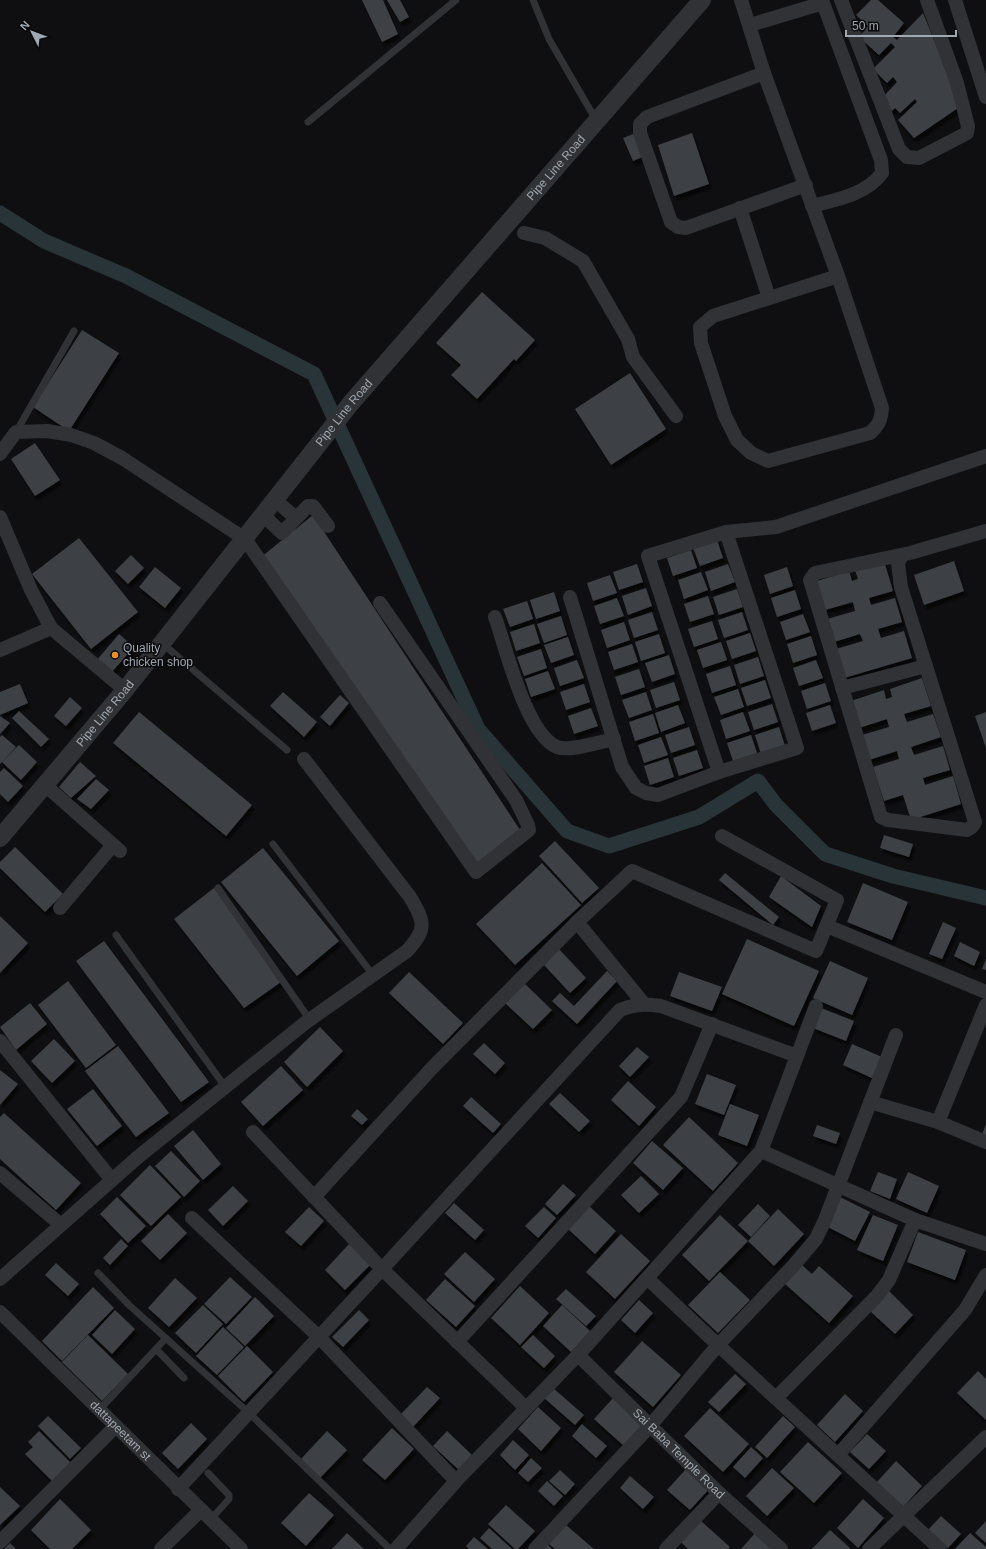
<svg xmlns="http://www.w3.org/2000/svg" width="986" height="1549" font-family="Helvetica,sans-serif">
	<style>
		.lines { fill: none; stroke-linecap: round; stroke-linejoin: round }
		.canal { stroke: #293439; stroke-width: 15 }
		.building { fill: #3e4044; filter: url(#shadow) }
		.service { stroke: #303235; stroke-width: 7 }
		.minor { stroke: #303235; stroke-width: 14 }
		.tertiary { stroke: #303235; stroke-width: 18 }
		.poi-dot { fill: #ee902a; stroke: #0a0a0b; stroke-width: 1.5 }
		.labels { text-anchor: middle; stroke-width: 3; stroke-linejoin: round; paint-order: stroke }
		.street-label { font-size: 12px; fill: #a0a8b1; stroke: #0a0a0b }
		.poi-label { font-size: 12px; fill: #a0a8b1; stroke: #0a0a0b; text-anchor: start }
	</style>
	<defs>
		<filter id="shadow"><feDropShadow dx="2.5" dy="4.5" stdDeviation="1" flood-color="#0009"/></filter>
	</defs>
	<rect width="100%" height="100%" fill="#0f0f11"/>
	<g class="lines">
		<path class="canal" d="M0,213L44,241L126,276L314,374L478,729L567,831L609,846L699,817L758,781L776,805L825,854L893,876L986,898"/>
	</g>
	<path class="building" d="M362,0H383L398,34L382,42Z
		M387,0H400L409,17L400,22Z
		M871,0H878L904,23L893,37L897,40L923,13L961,106L914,138L898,120L917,102L915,99L900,113L895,108L892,111L885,104L888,101L884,96L897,82L893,77L887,83L873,69L895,47L891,43L879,55L859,37L868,26L856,15Z
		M636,133L645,156L633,161L623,138Z
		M692,133L709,184L674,196L658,145Z
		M482,292L535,340L516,361L514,359L477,399L451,375L461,365L436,343Z
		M82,330L119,353L69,431L33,407Z
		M630,373L666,429L611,465L575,409Z
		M35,443L60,480L35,496L11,459Z
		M313,515L522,833L476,868L260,558Z
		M79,538L138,612L91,649L32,574Z
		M717,540L723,558L700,566L693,548Z
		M691,550L697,568L673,576L667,558Z
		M131,555L144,568L128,584L115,571Z
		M884,561L893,591L869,598L871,605L895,598L902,622L878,629L881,638L904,631L912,658L844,678L836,649L863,641L860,634L834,642L827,619L855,611L853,602L825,610L817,581L849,571L852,581L858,579L855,570Z
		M954,561L964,591L924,605L914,575Z
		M637,564L643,582L619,590L613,572Z
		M728,564L735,582L711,591L705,572Z
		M155,567L181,588L165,608L139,587Z
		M787,567L793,586L770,594L764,575Z
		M701,572L708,590L684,599L678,580Z
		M610,575L617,593L593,601L587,583Z
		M646,588L652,606L628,615L622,596Z
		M737,589L743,607L719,615L713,597Z
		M795,590L801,609L777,617L771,598Z
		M554,592L560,611L536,619L530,600Z
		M708,596L714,614L690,622L684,604Z
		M617,598L624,616L600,624L594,606Z
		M527,601L533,619L510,627L503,609Z
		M652,612L658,630L634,638L628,620Z
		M742,612L748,630L724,638L718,620Z
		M803,614L810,632L786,640L780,622Z
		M561,616L567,635L544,643L537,624Z
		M712,621L718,639L694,647L688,629Z
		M624,622L630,640L607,648L601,630Z
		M534,624L540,643L516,651L510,632Z
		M750,633L756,651L732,659L726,641Z
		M119,634L134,647L111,673L96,661Z
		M659,634L665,653L641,661L635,642Z
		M811,636L817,655L793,663L787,644Z
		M568,637L574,655L551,663L544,645Z
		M721,642L727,660L703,668L697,650Z
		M632,644L638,662L614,670L608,652Z
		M541,649L547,668L524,676L517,657Z
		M669,655L675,674L652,682L645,663Z
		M758,657L764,676L740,684L734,665Z
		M577,660L584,678L560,686L554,668Z
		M816,660L823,678L799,686L793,668Z
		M730,666L736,685L712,693L706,674Z
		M639,669L645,687L621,695L615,677Z
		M548,671L555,689L531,697L525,679Z
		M922,678L931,706L904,714L907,722L933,714L941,737L911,747L914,755L943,746L950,770L923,778L925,785L953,776L961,804L911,820L903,795L884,801L873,767L899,759L897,751L869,760L862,735L889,727L887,719L859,728L851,701L884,690L886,699L892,697L890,689Z
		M765,680L771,698L747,706L741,688Z
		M674,682L680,700L656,708L650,690Z
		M825,683L831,701L807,709L801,691Z
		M20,684L28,703L0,715V692Z
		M584,684L590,702L566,710L560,692Z
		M738,689L744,707L721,715L714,697Z
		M283,692L317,722L304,737L270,706Z
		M646,692L652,710L629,718L622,700Z
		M340,695L349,703L330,726L320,717Z
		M70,697L82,708L66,726L54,716Z
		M772,704L778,722L754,730L748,712Z
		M678,705L685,723L661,732L655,713Z
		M830,705L836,723L812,731L806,713Z
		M591,708L598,726L574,734L568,716Z
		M19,711L49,739L41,747L12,718Z
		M139,712L252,805L226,836L113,743Z
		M743,712L750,731L726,739L720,720Z
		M986,712V748L975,716Z
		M653,714L659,733L635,741L629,722Z
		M0,716L10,723L0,734Z
		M689,727L695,745L671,753L665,735Z
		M779,727L785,746L761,754L755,735Z
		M2,735L16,747L0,764V737Z
		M751,735L757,753L733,761L727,743Z
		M661,737L668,755L644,763L638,745Z
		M19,745L37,762L21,780L2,762Z
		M697,750L703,768L679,776L673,758Z
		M668,758L674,777L650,785L644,766Z
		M80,762L96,776L71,798L59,787Z
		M4,768L23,786L8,802L0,794V772Z
		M96,779L109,790L91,809L77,799Z
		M884,835L913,844L909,857L880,848Z
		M555,841L599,888L582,903L539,856Z
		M15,847L63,894L45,912L0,868V862Z
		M263,848L339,941L297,976L221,882Z
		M542,863L581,905L515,965L476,924Z
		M725,873L779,917L773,925L719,880Z
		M781,876L821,906L812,927L769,897Z
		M863,883L908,902L892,940L847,922Z
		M214,888L281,982L244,1008L174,919Z
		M0,916L28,943L0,973Z
		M943,922L956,928L942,959L929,954Z
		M747,939L819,971L794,1026L722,994Z
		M104,941L209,1082L181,1102L76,961Z
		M960,942L980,952L974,966L954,956Z
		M559,949L586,978L570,993L544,965Z
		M986,959V970L982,969Z
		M830,961L868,978L852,1015L813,998Z
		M607,971L617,981L577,1024L552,1001L560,993L574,1006Z
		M409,972L463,1023L443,1044L389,993Z
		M679,972L722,987L712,1011L670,996Z
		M68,981L116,1045L86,1068L38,1005Z
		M524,983L552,1010L533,1029L505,1003Z
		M30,1003L47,1024L16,1050L0,1027Z
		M821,1008L854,1021L846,1041L813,1028Z
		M320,1027L343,1051L307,1087L284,1062Z
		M54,1039L75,1061L52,1083L31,1061Z
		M484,1043L505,1063L495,1074L473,1054Z
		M852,1044L882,1057L872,1078L843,1065Z
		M118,1046L169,1113L136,1137L85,1071Z
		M637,1047L649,1057L630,1077L619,1066Z
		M281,1066L303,1090L263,1126L241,1102Z
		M0,1070L18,1084L0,1105Z
		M707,1074L736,1085L724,1115L695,1104Z
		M628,1081L656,1107L639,1126L611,1100Z
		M93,1089L122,1126L97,1146L67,1109Z
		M560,1093L590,1121L579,1132L549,1104Z
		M471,1097L501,1124L493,1133L463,1106Z
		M730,1104L759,1115L747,1146L718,1135Z
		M357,1109L368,1119L362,1125L351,1116Z
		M4,1113L81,1183L56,1210L0,1159V1117Z
		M689,1117L738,1163L713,1191L663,1145Z
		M986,1124V1139L981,1137Z
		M817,1125L840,1133L836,1144L813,1136Z
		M193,1130L221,1164L203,1180L174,1146Z
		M652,1141L683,1168L663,1190L633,1163Z
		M171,1151L200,1181L184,1197L155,1166Z
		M150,1165L181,1197L151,1226L120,1195Z
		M878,1172L897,1179L890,1199L870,1191Z
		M908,1172L939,1186L927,1213L896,1199Z
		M641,1176L659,1194L639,1213L621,1195Z
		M563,1184L576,1195L557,1215L545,1204Z
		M233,1186L248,1201L223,1226L208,1210Z
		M117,1197L146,1226L128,1243L100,1214Z
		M840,1197L870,1212L855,1241L826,1226Z
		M454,1203L484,1230L475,1240L445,1213Z
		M758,1204L770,1216L751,1237L738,1225Z
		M588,1205L616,1231L595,1254L567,1228Z
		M309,1207L324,1221L301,1246L285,1232Z
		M544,1207L556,1218L538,1238L525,1226Z
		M778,1209L804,1234L774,1266L748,1241Z
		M168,1214L187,1233L160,1260L141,1241Z
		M720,1215L748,1241L709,1281L682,1255Z
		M873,1215L898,1225L883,1261L857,1250Z
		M918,1232L966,1250L955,1280L907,1262Z
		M621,1234L650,1261L615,1299L586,1272Z
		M121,1239L128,1246L110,1265L103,1258Z
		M349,1244L371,1264L345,1290L325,1270Z
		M465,1252L495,1279L474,1302L444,1274Z
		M56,1263L79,1284L68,1296L45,1275Z
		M802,1265L812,1274L819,1266L853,1296L829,1323L785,1284Z
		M720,1272L750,1300L718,1333L688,1305Z
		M230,1277L252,1297L226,1324L204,1304Z
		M175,1278L197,1298L169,1327L148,1308Z
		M445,1279L475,1306L456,1327L426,1300Z
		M520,1286L549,1313L520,1345L491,1318Z
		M93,1287L114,1308L62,1361L42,1341Z
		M566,1289L596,1316L586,1326L556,1299Z
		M889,1291L913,1315L895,1334L870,1311Z
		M255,1297L274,1316L245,1346L226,1328Z
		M639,1300L653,1313L635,1333L621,1320Z
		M203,1305L223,1324L196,1353L175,1333Z
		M562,1305L590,1331L571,1352L543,1326Z
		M115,1310L135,1329L112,1354L92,1335Z
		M359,1310L369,1320L343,1347L332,1337Z
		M223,1327L244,1347L217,1375L196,1356Z
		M88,1335L128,1374L102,1401L62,1362Z
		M533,1335L555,1356L544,1368L521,1347Z
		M642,1341L681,1375L653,1407L614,1372Z
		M247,1346L273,1372L244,1402L218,1376Z
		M978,1371L986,1379V1420L957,1393Z
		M735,1374L746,1384L719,1412L708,1402Z
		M427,1387L440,1398L413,1427L400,1415Z
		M553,1388L584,1415L575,1425L544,1398Z
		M845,1394L863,1411L835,1442L817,1425Z
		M614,1397L645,1425L625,1447L594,1419Z
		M538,1407L561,1428L541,1451L518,1429Z
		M710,1408L749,1444L723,1472L684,1436Z
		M48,1416L81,1448L70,1459L38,1426Z
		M783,1416L795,1427L767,1458L755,1447Z
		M191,1423L207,1439L178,1469L162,1453Z
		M582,1424L607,1446L596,1458L572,1436Z
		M392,1428L414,1449L385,1480L362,1460Z
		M39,1431L72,1464L53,1482L25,1454L33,1447L28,1442Z
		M327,1431L347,1450L320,1478L301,1459Z
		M447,1431L472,1455L459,1470L433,1446Z
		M867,1434L886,1451L869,1469L850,1452Z
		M513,1440L529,1455L515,1470L500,1455Z
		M808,1442L842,1473L814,1503L780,1472Z
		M751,1447L763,1458L745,1478L733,1467Z
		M531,1458L542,1468L528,1482L518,1473Z
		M896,1461L922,1486L902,1508L876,1483Z
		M772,1468L794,1488L767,1516L746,1496Z
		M686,1469L709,1489L690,1510L667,1490Z
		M560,1470L575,1484L565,1495L549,1481Z
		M630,1476L654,1497L643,1509L620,1488Z
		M547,1481L563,1496L554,1506L538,1491Z
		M0,1487L20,1506L0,1525Z
		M309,1493L334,1515L306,1546L281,1523Z
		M60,1499L91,1530L72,1549H50L31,1530Z
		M863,1499L884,1518L858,1548L837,1528Z
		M506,1505L535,1531L518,1549H515L488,1524Z
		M941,1516L961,1534L948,1548L928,1530Z
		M701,1521L730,1547L728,1549H688L681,1542Z
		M986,1521V1543L975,1533Z
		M566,1525L594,1549H555L549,1544Z
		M489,1528L512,1549H492L480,1538Z
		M830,1530L850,1548L849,1549H812Z
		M757,1531L776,1549H741Z
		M347,1533L364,1549H332Z
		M970,1533L986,1547V1549H955Z
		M474,1537L488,1549H469L466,1546Z
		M10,1543L16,1549H4Z
		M547,1544L552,1549H543Z"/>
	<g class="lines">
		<path class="service" d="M533,0L549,39L596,120
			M308,122L456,0
			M16,432L74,331
			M163,644L287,750
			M273,844L373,975
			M218,888L310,1020
			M116,935L226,1088
			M98,1273L129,1305L249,1413L390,1549
			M166,1338L156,1349L184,1378
			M99,1410L156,1349
			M208,1473L229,1495V1499L211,1519"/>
		<g class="minor">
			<path d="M741,0L764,73L838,276L882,408C881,420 879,425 870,433L768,461L751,453L737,440L725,416L701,343L700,327L713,316L838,276"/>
			<path d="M841,0L899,149L907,157L919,158L967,133L968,126L957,83L927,0"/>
			<path d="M955,0L986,97"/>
			<path d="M750,25L823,3L881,160L882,173C867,194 836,200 812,206"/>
			<path d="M764,73L647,117L640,124V133L671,222L678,227L686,228L806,185"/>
			<path d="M740,208L769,298"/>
			<path d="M524,233L545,238L583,261L628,339L633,357L676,416"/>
			<path d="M0,454L16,432L47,431L71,435L94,443L122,458L245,539L476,872L529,830L528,825L516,800L380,603"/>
			<path d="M275,500L296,518"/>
			<path d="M263,515L282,533L308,506H313L328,526"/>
			<path d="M0,517L31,590L51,628L125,690"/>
			<path d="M726,532L797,748L719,772L648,556L726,532L776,527L986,456"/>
			<path d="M902,555L898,563L901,587L975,822L972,827L967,830L888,820L881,817L810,580L815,573L910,553L986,531"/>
			<path d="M570,597L622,767L636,788L646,793L658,795L719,772"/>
			<path d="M495,617C506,648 526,734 557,747C569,752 600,742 614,739"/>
			<path d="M0,650L51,628"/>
			<path d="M842,688L926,666"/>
			<path d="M45,785L120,851"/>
			<path d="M60,908L113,845"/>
			<path d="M577,922L644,1004"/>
			<path d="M827,926L986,992"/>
			<path d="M0,1041L112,1180"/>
			<path d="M870,1102L938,1122L986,1005"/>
			<path d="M938,1122L986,1142"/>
			<path d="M253,1132L382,1269L526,1408"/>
			<path d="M761,1151L915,1220"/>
			<path d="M0,1173L61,1225"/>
			<path d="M314,1197L433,1067L577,922L632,871L816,951L837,900L722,836"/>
			<path d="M192,1218L319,1337L456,1481"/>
			<path d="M647,1278L718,1345L940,1549"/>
			<path d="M0,1279L138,1157L305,1023L407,951C427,929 425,922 410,897L304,759"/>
			<path id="s1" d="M0,1312L241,1549"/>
			<path d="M457,1342L681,1097L712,1024"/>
			<path id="s2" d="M578,1355L719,1493L781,1549"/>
			<path d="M776,1398L877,1296L889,1280L915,1220L986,1244"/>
			<path d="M838,1455L965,1310L986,1275"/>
			<path d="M178,1489L382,1269L620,1010C634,1004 645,1004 661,1006L797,1056"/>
			<path d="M0,1542L115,1427"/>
			<path d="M161,1549L201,1510"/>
			<path d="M396,1549L456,1481L578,1355L761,1151L816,1006"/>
			<path d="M535,1549L650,1426L718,1345L794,1265L816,1239L825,1220L896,1035"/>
			<path d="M666,1549L719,1493"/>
			<path d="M869,1549L986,1437"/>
		</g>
		<path class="tertiary" id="s3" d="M0,838L125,690L351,403L702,0"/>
	</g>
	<circle class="poi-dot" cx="115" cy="655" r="4"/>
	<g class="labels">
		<g class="street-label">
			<text dy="4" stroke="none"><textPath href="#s3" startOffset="871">Pipe Line Road</textPath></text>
			<text dy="4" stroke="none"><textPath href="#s3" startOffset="547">Pipe Line Road</textPath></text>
			<text dy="4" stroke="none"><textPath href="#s3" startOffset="163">Pipe Line Road</textPath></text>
			<text dy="4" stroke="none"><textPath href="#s1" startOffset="169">dattapeetam st</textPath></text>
			<text dy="4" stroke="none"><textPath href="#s2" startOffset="141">Sai Baba Temple Road</textPath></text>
		</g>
		<g class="poi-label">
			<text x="123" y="652">Quality<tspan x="123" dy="14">chicken shop</tspan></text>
		</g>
	</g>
	<g transform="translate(32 32) rotate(312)" stroke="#0a0a0b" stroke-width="3" paint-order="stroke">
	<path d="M0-3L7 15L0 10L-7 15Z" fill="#a0a8b1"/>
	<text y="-6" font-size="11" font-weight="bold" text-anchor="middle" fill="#a0a8b1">N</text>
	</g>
	<path d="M846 30v6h110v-6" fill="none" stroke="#a0a8b1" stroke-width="2"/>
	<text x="852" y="30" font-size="12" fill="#a0a8b1" stroke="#0a0a0b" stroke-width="3" paint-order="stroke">50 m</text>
</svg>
